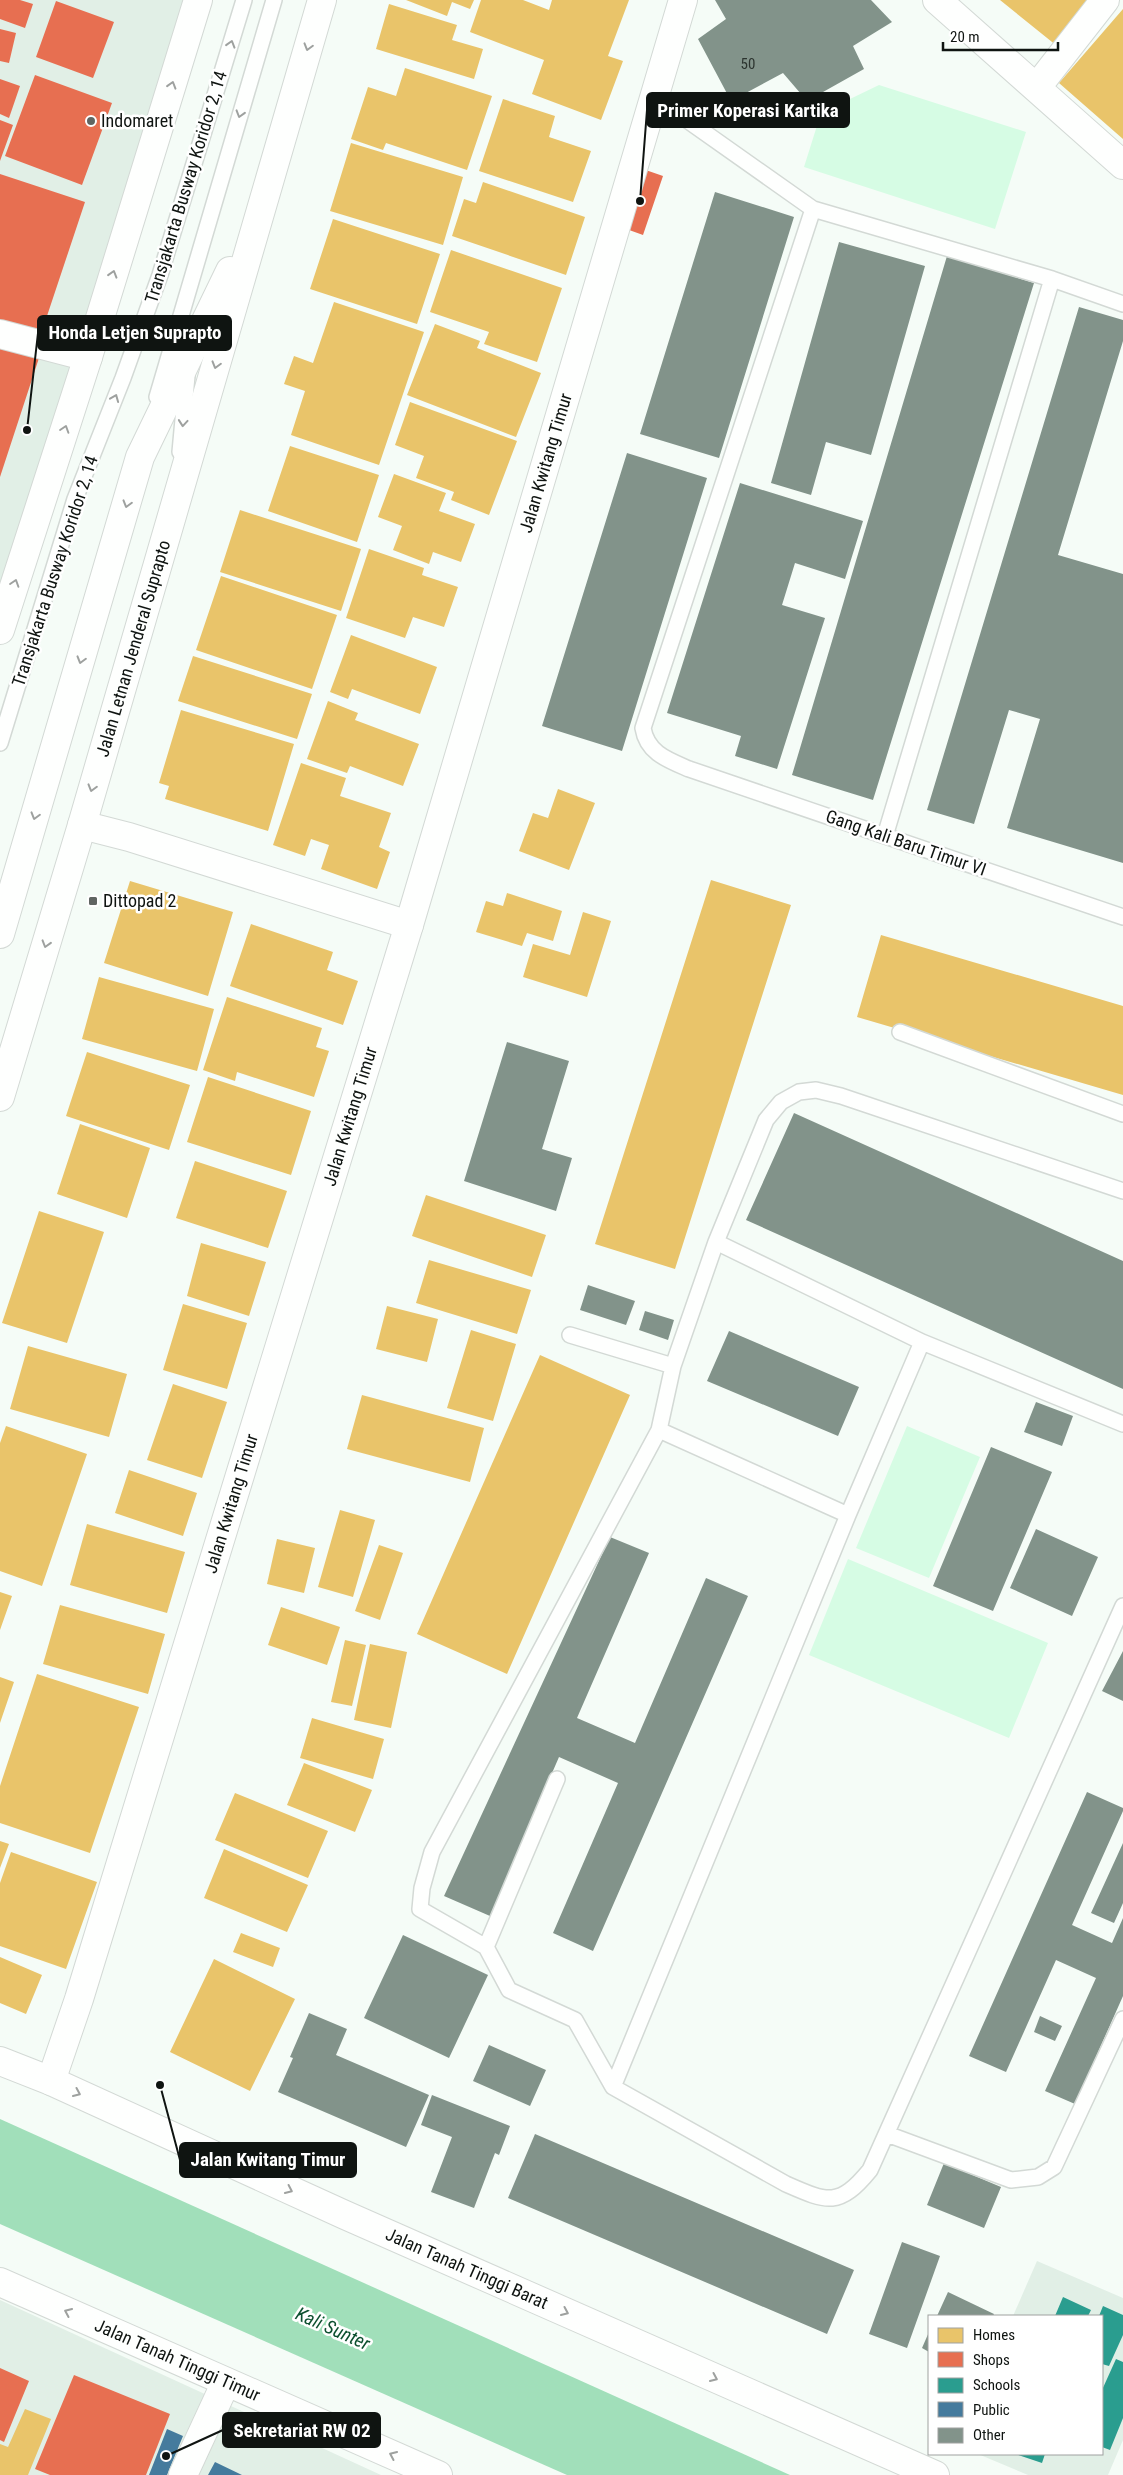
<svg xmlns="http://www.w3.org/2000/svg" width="1123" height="2475" font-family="'Roboto Condensed',sans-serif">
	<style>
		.built { fill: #e1efe6 }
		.green { fill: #d6fce4 }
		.water { fill: #a1dfba }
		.homes { fill: #e9c46a }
		.shops { fill: #e76f51 }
		.schools { fill: #2a9d8f }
		.public { fill: #457b9d }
		.building { fill: #82938a }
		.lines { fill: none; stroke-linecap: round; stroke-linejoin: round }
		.service-casing { stroke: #d3d9d5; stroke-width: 18 }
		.minor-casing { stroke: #d3d9d5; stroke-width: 30 }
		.tertiary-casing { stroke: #d3d9d5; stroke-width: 30 }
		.primary-casing { stroke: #d3d9d5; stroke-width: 30 }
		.service { stroke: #fefffe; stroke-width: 15 }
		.minor { stroke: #fefffe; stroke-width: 28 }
		.tertiary { stroke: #fefffe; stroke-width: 28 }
		.primary { stroke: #fefffe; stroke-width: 28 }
		.oneway { stroke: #9ea19f }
		.poi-dot { fill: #606562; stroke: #fff; stroke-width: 2 }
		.labels { text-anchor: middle; stroke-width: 5; stroke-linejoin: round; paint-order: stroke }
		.number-label { font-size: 15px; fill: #2c342f }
		.poi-label { font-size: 18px; fill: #0f1411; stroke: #fff; text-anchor: start }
		.street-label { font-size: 18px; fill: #0f1411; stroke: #fff }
		.water-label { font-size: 19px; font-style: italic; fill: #0d5030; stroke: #fff }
		.leader { fill: none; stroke: #0f1411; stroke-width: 2 }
		.callout-dot { fill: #0f1411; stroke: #fff; stroke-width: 2 }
		.callout { fill: #0f1411; stroke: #0f1411; stroke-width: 2 }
		.callout-label { font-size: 19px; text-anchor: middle; font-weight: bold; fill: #fff }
	</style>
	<rect width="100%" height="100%" fill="#f5fcf7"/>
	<path class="built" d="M0,0H196L0,643Z
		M1037,2261L1123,2298V2440L1108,2475H1028L978,2454H1102V2316H1013Z
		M0,2300L381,2475H0Z"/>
	<path class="green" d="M879,85L1026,132L995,229L804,167L821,113Z
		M907,1426L980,1457L929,1578L856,1548Z
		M848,1559L1048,1643L1009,1738L809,1655Z"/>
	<path class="water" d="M0,2119L790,2475H567L0,2224Z"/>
	<path class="homes" d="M406,0H474L470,9L452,2L447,16Z
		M481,0H523L549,10L552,0H629L608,56L623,61L601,120L532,94L544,60L470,32Z
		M1000,0H1092L1057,46Z
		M389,4L457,25L452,40L483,49L474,79L376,49Z
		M1123,9V139L1059,83Z
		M405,68L492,96L467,170L386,143L383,150L351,139L368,87L396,96Z
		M503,99L555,116L549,137L591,151L573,202L479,171Z
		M351,143L463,177L443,245L330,211Z
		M483,182L585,217L566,275L452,236L464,199L476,203Z
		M333,219L440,254L417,324L310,289Z
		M451,250L562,288L537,362L484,344L489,332L430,312Z
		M334,302L424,332L379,465L291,435L305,391L284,384L294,356L313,363Z
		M435,324L480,341L477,348L541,373L516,437L407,395Z
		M410,402L517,441L489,515L451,500L454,492L416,478L424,456L395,445Z
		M290,446L379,475L357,542L268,511Z
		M394,474L446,493L439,511L475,524L461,562L433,552L429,564L393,550L402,526L378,517Z
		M240,510L361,549L341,611L220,572Z
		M369,549L424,568L422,575L458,587L444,627L413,617L405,638L346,618Z
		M221,576L337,615L312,689L196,650Z
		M351,635L437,667L420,714L352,689L348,699L330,692Z
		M193,656L312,694L297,739L178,701Z
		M328,701L358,713L355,720L419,744L403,786L350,766L347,773L307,759Z
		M181,710L294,744L268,831L165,799L169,786L159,783Z
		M301,763L346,778L340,796L391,813L379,847L390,852L377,889L321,869L329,845L311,839L305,856L273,845Z
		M558,789L595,803L569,870L519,851L533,813L548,818Z
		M711,880L791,905L675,1269L595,1244Z
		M130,881L233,912L208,996L104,963Z
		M507,893L562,911L553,941L527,933L522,946L476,932L486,901L503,906Z
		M583,912L611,921L587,997L523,977L533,944L570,955Z
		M251,924L333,952L327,970L358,981L343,1025L230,986Z
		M881,935L1123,1006V1095L857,1017Z
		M99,977L214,1009L197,1071L82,1039Z
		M227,997L322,1028L316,1047L329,1051L314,1097L237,1072L235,1081L203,1070Z
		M87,1052L190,1085L169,1150L66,1116Z
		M208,1077L311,1111L291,1175L187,1142Z
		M80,1124L150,1148L127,1218L57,1194Z
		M195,1161L287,1191L268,1248L176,1218Z
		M426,1195L546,1235L532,1277L412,1236Z
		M39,1211L104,1232L67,1343L2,1323Z
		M201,1243L266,1262L249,1316L187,1296Z
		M429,1260L531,1290L517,1334L416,1303Z
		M183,1304L247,1323L227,1389L163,1370Z
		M387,1306L438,1319L427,1362L376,1349Z
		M471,1330L516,1344L493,1421L447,1408Z
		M28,1346L127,1374L109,1437L10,1409Z
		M540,1355L630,1395L507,1674L417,1634Z
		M173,1384L227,1402L202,1478L147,1460Z
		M362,1395L484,1428L470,1482L347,1449Z
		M6,1426L87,1454L42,1586L0,1571V1443Z
		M129,1470L197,1493L183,1536L115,1513Z
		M340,1510L375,1520L353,1597L318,1587Z
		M87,1524L185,1552L167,1613L70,1585Z
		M277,1539L315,1548L304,1593L267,1584Z
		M379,1545L403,1553L380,1620L355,1611Z
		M0,1592L12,1596L0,1630Z
		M60,1605L165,1634L148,1694L43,1664Z
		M281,1607L340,1627L327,1665L268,1645Z
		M345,1640L366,1645L352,1706L331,1702Z
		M370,1644L407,1652L391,1728L354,1720Z
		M37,1674L139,1707L90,1853L0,1823V1786Z
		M0,1677L14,1682L0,1723Z
		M312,1718L384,1739L373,1779L300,1758Z
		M304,1763L372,1790L355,1832L287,1805Z
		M235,1793L328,1831L308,1878L215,1840Z
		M0,1841L9,1844L0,1868Z
		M224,1849L308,1885L287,1932L204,1898Z
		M11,1852L97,1882L66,1969L0,1946V1883Z
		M241,1933L280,1948L273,1967L233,1952Z
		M0,1957L42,1975L26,2014L0,2003Z
		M214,1959L295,1999L250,2091L170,2052Z
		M25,2409L51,2419L28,2475H0V2444L8,2447Z"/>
	<path class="shops" d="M0,0H20L33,4L25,28L0,19Z
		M56,1L114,22L93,78L36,57Z
		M0,29L16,33L9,63L0,61Z
		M35,75L112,103L82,185L5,156Z
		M0,79L20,86L9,118L0,114Z
		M0,120L13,125L0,161Z
		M637,167L663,176L643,235L618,226Z
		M0,174L85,202L39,340L0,326Z
		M0,345L39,358L0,477Z
		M0,2368L29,2381L4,2442L0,2440Z
		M74,2375L170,2414L146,2475H50L35,2469Z"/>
	<path class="schools" d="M1063,2297L1091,2310L1088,2316H1055Z
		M1103,2306L1123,2315V2335L1109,2366L1102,2364V2316H1099Z
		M1116,2359L1123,2362V2418L1110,2450L1102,2447V2390Z
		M1015,2454H1045L1042,2463Z"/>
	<path class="public" d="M167,2429L183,2436L167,2475H149Z
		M215,2462L242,2475H208Z"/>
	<path class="building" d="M715,0H871L892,22L853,46L864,69L807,101L783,73L731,101L698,39L726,19Z
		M715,192L794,217L719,458L640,434Z
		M839,242L925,266L871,455L826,442L811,495L771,483Z
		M947,256L1034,283L873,800L792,775Z
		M1079,307L1123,320V341L1058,555L1123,574V863L1007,828L1040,719L1009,710L974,824L927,810Z
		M627,453L707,478L622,751L542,726Z
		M740,483L863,521L845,579L795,563L782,605L825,618L777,769L735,756L741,736L667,713Z
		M507,1042L569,1061L542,1149L572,1158L556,1211L464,1181Z
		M794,1113L1123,1261V1389L746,1220Z
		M588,1285L635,1301L626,1325L580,1310Z
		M645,1311L674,1320L668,1340L639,1330Z
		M729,1331L859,1387L838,1436L707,1381Z
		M1036,1402L1073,1416L1062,1446L1024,1432Z
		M991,1447L1052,1472L993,1611L933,1586Z
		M1036,1529L1098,1557L1072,1616L1010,1588Z
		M610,1537L649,1553L577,1718L635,1743L706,1578L748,1596L593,1951L553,1933L618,1783L559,1757L490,1916L444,1896Z
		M1123,1651V1701L1102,1691Z
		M1087,1792L1123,1808V1811L1072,1925L1112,1943L1123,1918V1996L1075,2104L1045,2091L1096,1978L1056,1960L1006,2072L969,2056Z
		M1123,1843V1903L1114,1923L1091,1913Z
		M403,1935L488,1975L449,2058L364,2018Z
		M309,2013L347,2029L336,2055L429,2095L406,2147L278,2092L293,2058L290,2057Z
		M1040,2016L1062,2026L1055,2041L1034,2032Z
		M489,2045L546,2070L530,2106L473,2081Z
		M432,2095L510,2126L499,2155L495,2153L474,2208L431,2192L452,2137L421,2125Z
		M535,2134L854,2270L827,2334L508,2198Z
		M944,2163L1001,2187L984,2228L927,2205Z
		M902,2242L940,2256L907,2348L869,2334Z
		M948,2292L994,2314L993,2316H937Z
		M929,2332V2352L922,2348Z"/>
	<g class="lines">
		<g class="service-casing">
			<path id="service" d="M653,96L813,209L643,728C647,753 668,760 689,769L1123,917
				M813,209L1052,279L1123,304
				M157,397L274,0
				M180,452L187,376
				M0,743L75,499L123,378L160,275L244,0
				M885,836L1052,279
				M900,1032L1123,1114
				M716,1242L766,1120L781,1102L799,1092L816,1090L841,1096L1123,1191
				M570,1335L673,1366
				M659,1430L848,1515
				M557,1779L486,1947L509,1990L575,2020L613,2087L786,2184C827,2202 839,2208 870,2170L1123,1606
				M486,1947L420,1909L422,1888L432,1852L659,1430L673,1366L716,1242L922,1342L1123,1424
				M613,2087L848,1515L922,1342
				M887,2134L1011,2180L1038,2177L1054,2167L1123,2019"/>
		</g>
		<g class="minor-casing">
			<g id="minor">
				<path d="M1037,87L1105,0"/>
				<path d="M0,334L88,357"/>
				<path d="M82,825L129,837L409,925"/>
				<path id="s1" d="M51,2081L79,1999L409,925L683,0"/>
				<path d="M183,2475L226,2382"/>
			</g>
		</g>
		<g class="tertiary-casing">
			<path id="tertiary" d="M937,0L1123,165"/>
		</g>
		<g class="primary-casing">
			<g id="primary">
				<path d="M0,630L88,357L198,0"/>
				<path d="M0,934L140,457L230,271"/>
				<path id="s2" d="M0,1097L82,825L322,0"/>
				<path id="s3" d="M0,2061L51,2081L345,2215L935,2475"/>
				<path id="s4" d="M0,2282L438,2475"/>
			</g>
		</g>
		<use href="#service" class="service"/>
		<use href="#minor" class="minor"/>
		<use href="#tertiary" class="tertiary"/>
		<use href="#primary" class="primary"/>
	</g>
	<defs><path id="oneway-chevron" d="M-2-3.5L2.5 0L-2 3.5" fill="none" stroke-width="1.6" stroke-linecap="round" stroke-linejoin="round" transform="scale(1.25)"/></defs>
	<g class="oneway">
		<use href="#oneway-chevron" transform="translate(231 44) rotate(-73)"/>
		<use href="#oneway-chevron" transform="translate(308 47) rotate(106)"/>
		<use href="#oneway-chevron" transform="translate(172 85) rotate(-73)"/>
		<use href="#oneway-chevron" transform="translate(240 114) rotate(107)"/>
		<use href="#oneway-chevron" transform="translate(113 274) rotate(-73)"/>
		<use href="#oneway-chevron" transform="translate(216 365) rotate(106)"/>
		<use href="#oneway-chevron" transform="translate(115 398) rotate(-68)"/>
		<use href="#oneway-chevron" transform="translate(183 423) rotate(95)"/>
		<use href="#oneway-chevron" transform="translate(65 429) rotate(-72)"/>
		<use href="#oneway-chevron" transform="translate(127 504) rotate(106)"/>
		<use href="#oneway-chevron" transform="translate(15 583) rotate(-72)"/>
		<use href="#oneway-chevron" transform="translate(81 660) rotate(106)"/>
		<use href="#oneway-chevron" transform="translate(92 788) rotate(106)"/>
		<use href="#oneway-chevron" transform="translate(35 816) rotate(106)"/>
		<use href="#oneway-chevron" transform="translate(46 944) rotate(107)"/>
		<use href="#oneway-chevron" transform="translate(77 2093) rotate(24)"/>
		<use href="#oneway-chevron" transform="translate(289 2190) rotate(25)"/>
		<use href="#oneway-chevron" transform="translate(68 2312) rotate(-156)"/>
		<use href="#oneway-chevron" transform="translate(565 2312) rotate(24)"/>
		<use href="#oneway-chevron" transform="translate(714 2378) rotate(24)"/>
		<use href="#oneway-chevron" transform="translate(393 2455) rotate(-156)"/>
	</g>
	<g class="poi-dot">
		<circle cx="91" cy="121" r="5"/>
		<rect x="88" y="896" width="10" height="10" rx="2.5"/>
	</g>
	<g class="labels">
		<g class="number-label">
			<text x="748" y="69">50</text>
		</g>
		<g class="poi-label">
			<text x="101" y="127">Indomaret</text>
			<text x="103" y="907">Dittopad 2</text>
		</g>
		<g class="street-label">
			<text transform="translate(186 187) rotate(-73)" y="6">Transjakarta Busway Koridor 2, 14</text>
			<text dy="6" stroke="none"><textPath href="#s1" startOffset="1692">Jalan Kwitang Timur</textPath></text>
			<text transform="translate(55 571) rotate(-72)" y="6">Transjakarta Busway Koridor 2, 14</text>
			<text dy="6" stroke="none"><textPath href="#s2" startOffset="468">Jalan Letnan Jenderal Suprapto</textPath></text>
			<text transform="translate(906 843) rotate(19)" y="6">Gang Kali Baru Timur VI</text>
			<text dy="6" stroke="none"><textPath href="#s1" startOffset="1010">Jalan Kwitang Timur</textPath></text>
			<text dy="6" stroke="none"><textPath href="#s1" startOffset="605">Jalan Kwitang Timur</textPath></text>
			<text dy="6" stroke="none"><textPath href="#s3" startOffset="511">Jalan Tanah Tinggi Barat</textPath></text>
			<text dy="6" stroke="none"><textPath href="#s4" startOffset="194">Jalan Tanah Tinggi Timur</textPath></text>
		</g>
		<g class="water-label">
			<text transform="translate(333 2328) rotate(24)" y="7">Kali Sunter</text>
		</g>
	</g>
	<path class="leader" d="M640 201L647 110M27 430L38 333M160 2085L180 2160M166 2456L223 2430"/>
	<g class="callout-dot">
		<circle cx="640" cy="201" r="5"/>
		<circle cx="27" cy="430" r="5"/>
		<circle cx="160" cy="2085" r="5"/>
		<circle cx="166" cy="2456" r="5"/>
	</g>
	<g class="callout">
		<rect x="647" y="93" width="202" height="34" rx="5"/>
		<rect x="38" y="316" width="193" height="34" rx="5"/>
		<rect x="180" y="2143" width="176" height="34" rx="5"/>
		<rect x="223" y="2413" width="157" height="34" rx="5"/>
	</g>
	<g class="callout-label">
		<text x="748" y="117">Primer Koperasi Kartika</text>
		<text x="135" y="339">Honda Letjen Suprapto</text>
		<text x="268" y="2166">Jalan Kwitang Timur</text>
		<text x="302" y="2437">Sekretariat RW 02</text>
	</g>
	<rect x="928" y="2315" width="175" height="140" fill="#ffffff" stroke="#9fa1a0"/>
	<rect x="938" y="2328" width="25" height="15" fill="#e9c46a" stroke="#9fa1a0"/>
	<text x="973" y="2340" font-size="15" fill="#0f1411">Homes</text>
	<rect x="938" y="2352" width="25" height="15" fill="#e76f51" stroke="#9fa1a0"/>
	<text x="973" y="2365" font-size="15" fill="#0f1411">Shops</text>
	<rect x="938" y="2378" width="25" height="15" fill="#2a9d8f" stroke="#9fa1a0"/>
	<text x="973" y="2390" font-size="15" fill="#0f1411">Schools</text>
	<rect x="938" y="2402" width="25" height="15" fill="#457b9d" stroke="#9fa1a0"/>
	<text x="973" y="2415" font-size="15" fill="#0f1411">Public</text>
	<rect x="938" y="2428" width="25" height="15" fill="#82938a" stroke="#9fa1a0"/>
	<text x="973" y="2440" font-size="15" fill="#0f1411">Other</text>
	<path d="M943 42v8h115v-8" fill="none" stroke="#0f1411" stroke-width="2.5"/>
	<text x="950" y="42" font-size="15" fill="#0f1411" stroke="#ffffff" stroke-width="4" paint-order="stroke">20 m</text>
</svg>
